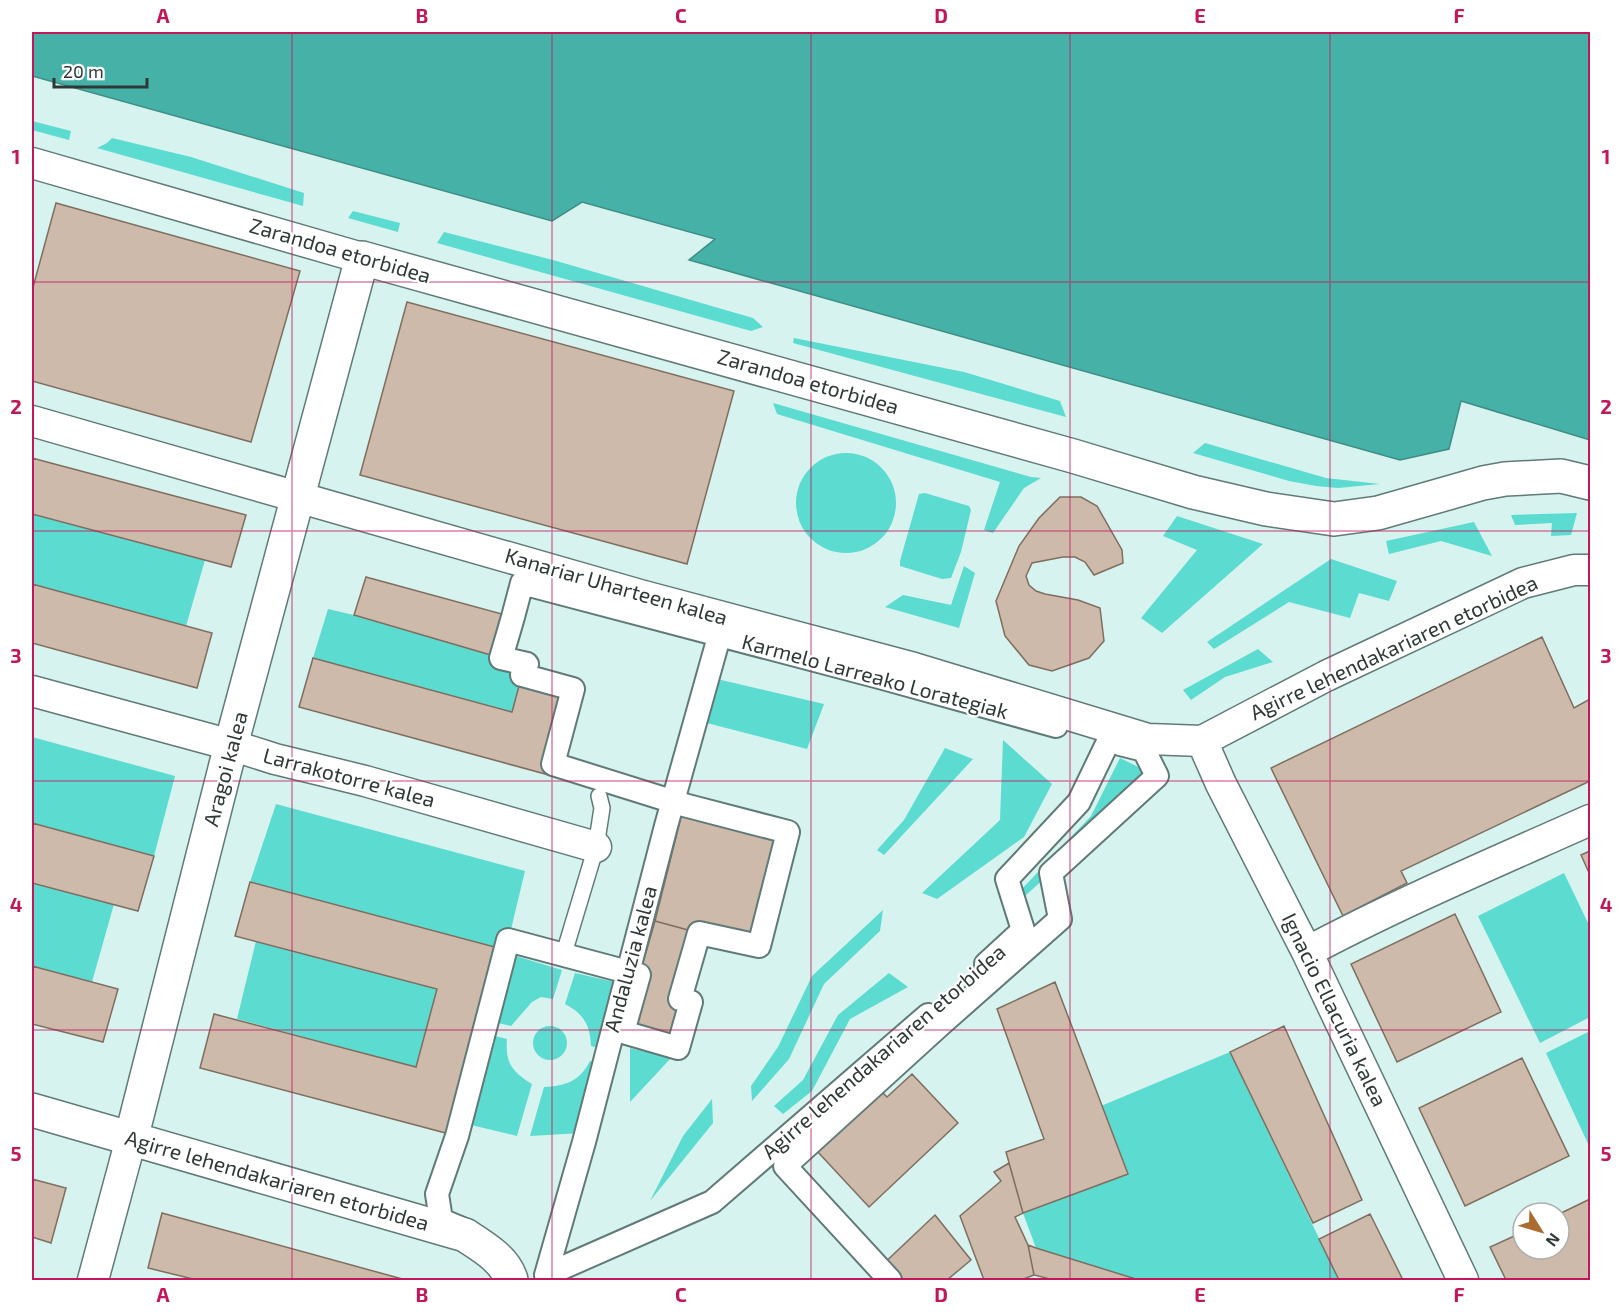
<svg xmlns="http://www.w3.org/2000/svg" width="1622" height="1312" font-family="'Exo 2',sans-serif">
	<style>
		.green { fill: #5cdbd0 }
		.water { fill: #46b1a7; stroke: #3f8d85; stroke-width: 1.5 }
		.building { fill: #cdbaab; stroke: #7f6e60; stroke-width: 1.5 }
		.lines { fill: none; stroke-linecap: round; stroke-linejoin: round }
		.service-casing { stroke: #607a77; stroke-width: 18 }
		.pedestrian-casing { stroke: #607a77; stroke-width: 26 }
		.minor-casing { stroke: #607a77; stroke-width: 33 }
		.secondary-casing { stroke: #607a77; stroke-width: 36 }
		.service { stroke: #fff; stroke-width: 15 }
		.pedestrian { stroke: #fff; stroke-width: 22 }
		.minor { stroke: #fff; stroke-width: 30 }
		.secondary { stroke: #fff; stroke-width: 33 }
		.grid { fill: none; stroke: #c2185b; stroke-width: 1.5; stroke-opacity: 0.55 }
		.labels { text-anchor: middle; stroke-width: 4.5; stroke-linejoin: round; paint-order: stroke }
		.street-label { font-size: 21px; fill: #2e3937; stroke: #fff }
		.neatline { fill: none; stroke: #c2185b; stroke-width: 2 }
		.grid-label { font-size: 20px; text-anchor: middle; font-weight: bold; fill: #c2185b }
	</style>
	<rect width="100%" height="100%" fill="#d7f3f0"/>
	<path class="green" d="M32,121L71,131L69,140L32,130Z
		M112,138L191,157L304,193L303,206L97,148L107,143Z
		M353,211L400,223L398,232L348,218Z
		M444,232L553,260L753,318L763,327L751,331L437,243Z
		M794,338L964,372L1060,401L1066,417L793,343Z
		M773,403L1031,477L1041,478L1024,488L993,533L984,530L1000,482L777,414Z
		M1205,443L1326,478L1380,484L1338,488L1316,486L1289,481L1193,453Z
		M796 503a50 50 0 1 1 100 0a50 50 0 1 1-100 0Z
		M925,493L969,506L971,510L961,552L951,578L942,579L900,566V561L919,494Z
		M32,513L205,560L186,626L32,584Z
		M1577,513L1571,535L1551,536L1552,523L1515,525L1511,515Z
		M1177,516L1263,544L1162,633L1141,618L1197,550L1163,536Z
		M1474,522L1492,556L1441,541L1389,554L1386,541Z
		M1331,559L1397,581L1389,601L1359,593L1350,618L1289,602L1214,649L1207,642Z
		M964,566L975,573L959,628L885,607L903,595L951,605Z
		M328,609L354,615L527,664L512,712L313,658Z
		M1258,649L1273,662L1225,677L1191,700L1183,690Z
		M717,679L824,704L807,749L703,722Z
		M32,737L175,776L154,856L32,823Z
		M1003,740L1052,784L1024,837L937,899L922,893L1000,820Z
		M945,748L973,759L884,855L877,850L904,820Z
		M1120,758L1157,776L1025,896L1019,892L1091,816Z
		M276,804L525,871L506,950L250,882Z
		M1564,873L1590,927V1017L1540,1043L1478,916Z
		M32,883L114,904L92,982L32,966Z
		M883,910L880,931L824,984L789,1059L752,1101L751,1086L778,1047L812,976Z
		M256,941L437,989L416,1067L237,1019Z
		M516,956L562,970L553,999L541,997L532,1002L511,1026L498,1023Z
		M575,973L619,983L602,1049L591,1046C590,1025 584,1014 565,1004Z
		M889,973L908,987L850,1019L812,1091L783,1114L774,1106L803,1080L838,1015Z
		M533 1043a17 17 0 1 1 34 0a17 17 0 1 1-34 0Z
		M1590,1031V1148L1546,1053Z
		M495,1036L507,1039C505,1063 512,1072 532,1084L517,1136L471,1125Z
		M630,1048L671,1058L630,1102Z
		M1230,1052L1339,1280H1139L1036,1248L1023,1213L1128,1174L1101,1106Z
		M590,1061L600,1063L581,1133L530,1136L544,1087C566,1086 580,1081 590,1061Z
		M712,1099L713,1123L650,1201L683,1136Z"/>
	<path class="water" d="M32,32H1590V440L1461,401L1449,449L1400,460L689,260L715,239L582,202L552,221L32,76Z"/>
	<path class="building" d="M56,203L300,271L251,442L32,381V291Z
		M407,302L734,391L687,564L360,475Z
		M32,458L246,515L231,567L32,514Z
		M1060,497H1081L1097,506L1122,550L1123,563L1094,575L1085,562L1075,557H1063L1032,563L1026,576L1029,585L1036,591L1045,594L1078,600L1100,608L1104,641L1089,658L1052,671L1029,665L1005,636L996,601L1019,546L1039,518Z
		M366,577L513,617L501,658L354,615Z
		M32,584L212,633L197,688L32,643Z
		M1542,637L1574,708L1590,699V781L1401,871L1407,883L1343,916L1271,768Z
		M313,658L512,712L522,675L573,689L549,775L299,707Z
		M684,805L788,832L759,946L699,933L655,921Z
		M32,823L154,856L138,911L32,883Z
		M1590,851V875L1581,855Z
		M250,882L506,950L457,1136L200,1068L214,1014L416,1067L437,989L235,936Z
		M1455,914L1501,1012L1397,1062L1351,964Z
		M655,921L699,933L678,1048L623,1032Z
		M32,966L118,989L103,1042L32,1024Z
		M1055,982L1128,1174L1023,1213L1006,1152L1044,1139L997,1009Z
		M1284,1026L1362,1200L1313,1223L1230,1052Z
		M1522,1058L1569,1156L1465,1206L1419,1108Z
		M912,1074L958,1123L869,1207L816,1150L880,1090L887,1097Z
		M1009,1163L1023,1213L1015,1217L1028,1245L1034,1275L1021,1280H984L960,1216L1001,1181L994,1172Z
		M32,1179L66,1188L51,1243L32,1237Z
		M1590,1199V1280H1506L1490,1247L1523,1232V1249H1559V1214Z
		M162,1213L406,1280H197L148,1268Z
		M1370,1214L1403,1280H1339L1319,1239Z
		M935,1215L971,1260L947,1280H890L879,1268Z
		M1028,1245L1036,1248L1139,1280H1054L1034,1275Z"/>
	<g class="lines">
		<g class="service-casing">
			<path id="service" d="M565,950L596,847L602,808L599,796"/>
		</g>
		<g class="pedestrian-casing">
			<path id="pedestrian" d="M986,964L1023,930L1007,879L1079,802L1107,744
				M460,1228L441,1220L437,1194L457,1136L508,940L639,975L623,1032L678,1048L691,1002L680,999L699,933L759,946L788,832L684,805L553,764L573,689L522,675L527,664L501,658L513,617L522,583L883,678L1056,726
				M546,1275L712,1202L928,1015
				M546,1275L584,1142L666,826L717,644
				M890,1280L785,1166L940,1025L1060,919L1051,873L1157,776L1144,750L1120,744"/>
		</g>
		<g class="minor-casing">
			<path id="minor" d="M32,163L362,258
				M32,421L640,595L914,668L1148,739L1202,741
				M32,691L231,745L275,759L365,781L596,847
				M1202,741L1221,784L1307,952L1463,1280
				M1202,741L1326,676L1523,583L1574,570H1590
				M1307,952C1399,903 1496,862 1590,820
				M93,1280L131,1139"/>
		</g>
		<g class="secondary-casing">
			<path id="secondary" d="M32,1110L465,1235C483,1247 505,1259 511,1280
				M131,1139L231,745L362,258L1073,456L1193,492L1266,509L1334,519L1378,513L1483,483L1505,479L1561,476L1590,483"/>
		</g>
		<use href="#service" class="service"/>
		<use href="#pedestrian" class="pedestrian"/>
		<use href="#minor" class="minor"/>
		<use href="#secondary" class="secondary"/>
	</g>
	<path class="grid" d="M292,32V1280M552,32V1280M811,32V1280M1070,32V1280M1330,32V1280M32,282H1590M32,531H1590M32,781H1590M32,1030H1590"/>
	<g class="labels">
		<g class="street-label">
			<text transform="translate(340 251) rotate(16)" y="7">Zarandoa etorbidea</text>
			<text transform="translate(808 382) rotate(16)" y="7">Zarandoa etorbidea</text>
			<text transform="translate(616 587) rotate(16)" y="7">Kanariar Uharteen kalea</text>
			<text transform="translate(1394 648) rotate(-25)" y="7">Agirre lehendakariaren etorbidea</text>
			<text transform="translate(875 677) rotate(15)" y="7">Karmelo Larreako Lorategiak</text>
			<text transform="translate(226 769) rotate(-75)" y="7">Aragoi kalea</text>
			<text transform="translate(349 778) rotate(15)" y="7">Larrakotorre kalea</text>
			<text transform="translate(631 959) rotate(-75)" y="7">Andaluzia kalea</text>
			<text transform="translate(1334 1010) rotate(64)" y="7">Ignacio Ellacuria kalea</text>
			<text transform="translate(884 1052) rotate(-41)" y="7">Agirre lehendakariaren etorbidea</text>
			<text transform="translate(277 1181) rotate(16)" y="7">Agirre lehendakariaren etorbidea</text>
		</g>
	</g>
	<rect width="1622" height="1312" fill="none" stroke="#ffffff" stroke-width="66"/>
	<g transform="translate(1541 1231) rotate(127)"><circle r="28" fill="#ffffff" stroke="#abb0af" stroke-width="1.5"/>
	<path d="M0-4.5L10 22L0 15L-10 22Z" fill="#aa6c31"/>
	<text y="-9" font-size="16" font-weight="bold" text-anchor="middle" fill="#2e3937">N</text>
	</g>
	<path d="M54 78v9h93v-9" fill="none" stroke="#2e3937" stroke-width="3"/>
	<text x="63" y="78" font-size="18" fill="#2e3937" stroke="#ffffff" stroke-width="4.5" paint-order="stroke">20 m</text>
	<rect x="33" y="33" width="1556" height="1246" class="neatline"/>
	<g class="grid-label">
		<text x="163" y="23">A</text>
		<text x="422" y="23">B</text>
		<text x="681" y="23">C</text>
		<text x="941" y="23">D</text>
		<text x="1200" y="23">E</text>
		<text x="1459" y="23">F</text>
		<text x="16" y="164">1</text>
		<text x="1606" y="164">1</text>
		<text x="16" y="414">2</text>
		<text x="1606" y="414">2</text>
		<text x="16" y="663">3</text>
		<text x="1606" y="663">3</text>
		<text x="16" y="912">4</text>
		<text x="1606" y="912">4</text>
		<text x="16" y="1161">5</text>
		<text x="1606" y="1161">5</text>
		<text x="163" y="1302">A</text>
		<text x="422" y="1302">B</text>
		<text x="681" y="1302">C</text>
		<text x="941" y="1302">D</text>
		<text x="1200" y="1302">E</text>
		<text x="1459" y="1302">F</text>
	</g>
</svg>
